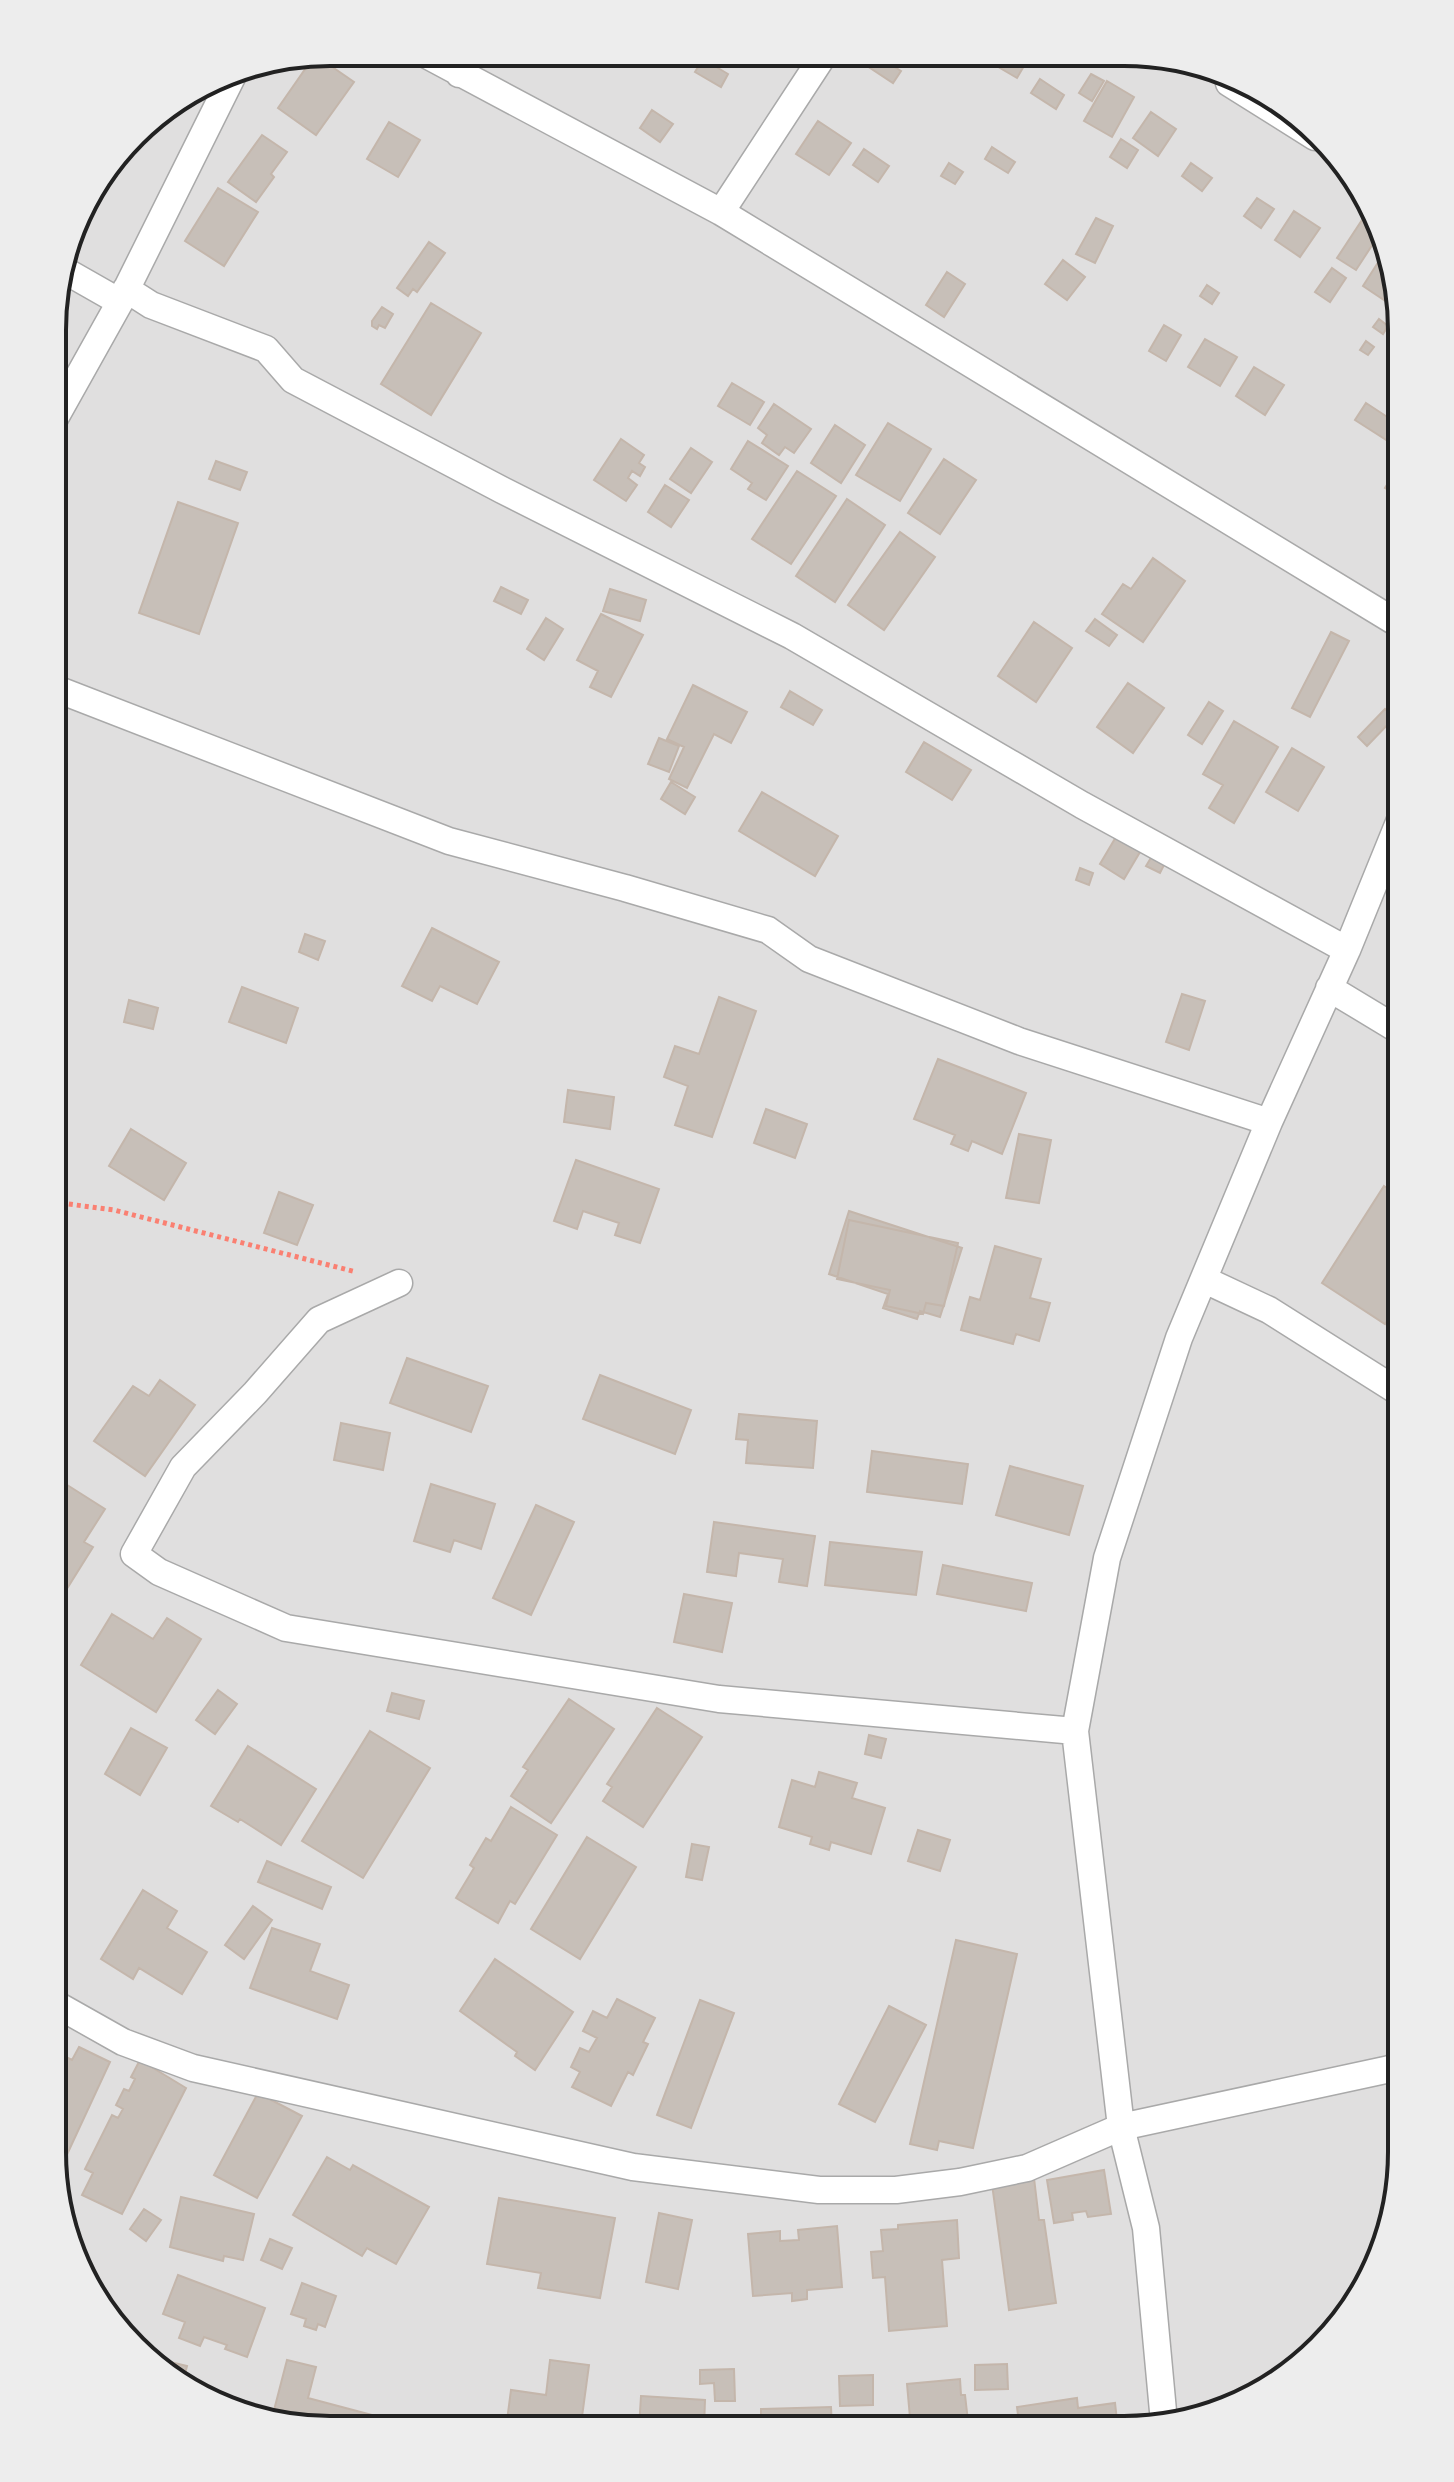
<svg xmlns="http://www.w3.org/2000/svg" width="1454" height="2482" font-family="Jost,sans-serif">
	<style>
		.residential { fill: #e0dfdf }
		.building { fill: #c7bfb8; stroke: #c4b6ab; stroke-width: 2 }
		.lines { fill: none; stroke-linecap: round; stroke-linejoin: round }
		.street-casing { stroke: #a9a9a9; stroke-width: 29 }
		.path { stroke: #fa8072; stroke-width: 5; stroke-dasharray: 4 4; stroke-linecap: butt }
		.street { stroke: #fff; stroke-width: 26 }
		.rim { fill: none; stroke: #222; stroke-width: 4 }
	</style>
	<rect width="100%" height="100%" fill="#f2efe9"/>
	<path class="residential" d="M330,52L1160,54L1293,110L1381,224L1402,330L1401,2170L1381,2258L1345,2321L1230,2409L1124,2430L295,2428L161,2373L73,2258L52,2152L54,295L81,207L146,121L224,73Z"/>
	<path class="building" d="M866,54H874L901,71L893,83L861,62Z
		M986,54H1031L1017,78L983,58Z
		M315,55L354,82L316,135L278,108Z
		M703,59L728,74L721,87L695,72Z
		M1091,74L1104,81L1092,101L1079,93Z
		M1040,79L1064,95L1056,109L1031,93Z
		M1107,81L1134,97L1112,137L1084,121Z
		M652,110L673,124L660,142L640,128Z
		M1151,112L1176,129L1158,156L1133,138Z
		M818,121L851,143L829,175L796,154Z
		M389,122L420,140L398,177L367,159Z
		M262,135L287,152L271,174L274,177L256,202L228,182Z
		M1121,139L1138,150L1127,168L1110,157Z
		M992,147L1015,162L1008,173L985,159Z
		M864,149L889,166L878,182L853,165Z
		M949,163L963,172L955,184L941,176Z
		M1191,163L1212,178L1202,191L1182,176Z
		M218,188L258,212L224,266L185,241Z
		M1257,198L1274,209L1261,228L1244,216Z
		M1294,211L1320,228L1300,257L1275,240Z
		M1364,217L1382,230L1356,270L1337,258Z
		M1096,218L1113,226L1095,263L1076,254Z
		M429,242L445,253L417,292L413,289L408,296L397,288Z
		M1386,250L1396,301L1393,306L1363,286Z
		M1063,260L1085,277L1067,300L1045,284Z
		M1332,268L1346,278L1330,302L1315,292Z
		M947,272L965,284L944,317L926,305Z
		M1207,285L1219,293L1212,304L1200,296Z
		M431,303L481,333L431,415L381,384Z
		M382,307L393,314L385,328L379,325L377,329L372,326V321Z
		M1379,319L1388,326L1383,334L1373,327Z
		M1164,325L1181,335L1166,361L1149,351Z
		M1205,339L1237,357L1220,386L1188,367Z
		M1366,341L1374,347L1368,355L1360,350Z
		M1254,367L1284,385L1265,415L1236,396Z
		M732,383L764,402L750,425L718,406Z
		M1366,403L1398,424L1388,441L1355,420Z
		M774,404L811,429L794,453L785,447L779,455L762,443L767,435L758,428Z
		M888,423L931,449L900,501L856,475Z
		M835,425L865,445L841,483L811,463Z
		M621,439L644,455L639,463L645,467L640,476L632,471L628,478L637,485L626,501L594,480Z
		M748,441L788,466L766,500L748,489L752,483L731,469Z
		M691,448L712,462L691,493L670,479Z
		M944,459L976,480L940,534L908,513Z
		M216,461L247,472L240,490L209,479Z
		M1399,465L1402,467V505L1396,502L1399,497L1385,488Z
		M797,471L836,496L791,564L752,539Z
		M665,485L689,500L671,527L648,512Z
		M847,499L885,525L835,602L796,576Z
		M178,502L238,523L199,634L139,613Z
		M900,532L935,557L884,630L848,605Z
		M1153,558L1185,581L1143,642L1102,614L1123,584L1131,589Z
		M501,587L528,600L521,614L494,601Z
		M610,589L646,600L640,621L603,611Z
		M601,614L643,635L611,697L590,687L598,671L577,660Z
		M546,618L563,629L544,660L527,649Z
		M1095,619L1117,635L1109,646L1086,631Z
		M1034,622L1072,648L1036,702L998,676Z
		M1331,632L1349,641L1310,717L1292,708Z
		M1128,683L1164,708L1133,753L1097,727Z
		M693,685L747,712L731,743L714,734L687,788L669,779L684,747L667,739Z
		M790,691L822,710L813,725L781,707Z
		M1209,702L1223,711L1202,744L1188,735Z
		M1385,709L1394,718L1367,746L1358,737Z
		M1234,721L1278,747L1234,823L1209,808L1223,785L1203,774Z
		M659,738L679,746L669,772L648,764Z
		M924,742L971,770L952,800L906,772Z
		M1292,748L1324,767L1298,811L1266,792Z
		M671,782L695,797L685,814L661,799Z
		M762,792L838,836L815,876L739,831Z
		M1116,837L1140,852L1124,879L1100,864Z
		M1152,856L1165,863L1160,873L1146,866Z
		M1080,868L1093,873L1089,885L1076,880Z
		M432,928L499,962L477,1004L440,986L432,1001L402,986Z
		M305,934L325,941L318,960L299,952Z
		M1402,969V995L1392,991Z
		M242,987L298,1008L286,1043L229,1022Z
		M1182,994L1205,1001L1189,1050L1166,1042Z
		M719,997L756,1011L712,1137L675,1125L688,1086L664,1077L675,1046L699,1054Z
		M129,1000L158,1008L153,1029L124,1022Z
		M938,1059L1026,1093L1002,1154L972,1141L968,1151L951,1144L955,1135L914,1119Z
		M568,1090L614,1097L610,1129L564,1122Z
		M766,1109L807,1124L795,1158L754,1143Z
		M131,1129L186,1163L164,1200L109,1166Z
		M1019,1134L1051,1140L1039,1203L1006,1198Z
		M576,1160L659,1189L640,1243L615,1235L619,1223L583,1211L577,1229L554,1221Z
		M1384,1186L1402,1198V1298L1385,1324L1322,1283Z
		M279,1192L313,1205L297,1245L264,1233Z
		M849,1211L962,1248L940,1317L920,1311L917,1319L883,1308L888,1294L829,1274Z
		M849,1220L958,1243L944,1306L926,1303L923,1314L886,1306L890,1290L837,1279Z
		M995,1246L1041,1259L1030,1298L1050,1303L1039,1341L1016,1334L1013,1344L961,1330L970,1297L980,1300Z
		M407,1358L488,1386L471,1432L390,1403Z
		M600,1375L691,1410L675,1454L583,1419Z
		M160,1380L195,1405L145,1476L94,1441L133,1386L149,1396Z
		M739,1414L817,1421L813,1468L746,1463L748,1440L736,1439Z
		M341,1423L390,1433L383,1470L334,1460Z
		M872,1451L968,1464L962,1504L867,1492Z
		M1010,1466L1083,1486L1069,1535L996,1515Z
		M53,1476L105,1509L84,1542L93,1547L68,1587L53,1577Z
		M431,1484L495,1504L481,1549L454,1540L450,1552L414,1541Z
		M536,1505L574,1522L531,1615L493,1598Z
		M714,1522L815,1536L807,1586L779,1582L783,1559L739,1553L736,1576L707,1572Z
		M830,1542L922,1552L916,1595L825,1585Z
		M943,1565L1032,1583L1026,1611L937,1594Z
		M684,1594L732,1603L722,1652L674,1642Z
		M112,1614L153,1639L167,1618L201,1639L156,1712L81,1665Z
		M218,1690L237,1704L215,1734L196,1720Z
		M392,1693L424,1701L419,1719L387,1711Z
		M569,1699L614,1729L551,1823L511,1796L528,1770L523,1767Z
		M657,1708L702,1737L643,1827L603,1801L612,1787L607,1784Z
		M131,1728L167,1748L140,1795L105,1774Z
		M370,1731L430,1768L363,1878L302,1841Z
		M869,1735L886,1739L881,1758L865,1754Z
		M248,1746L316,1789L281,1845L240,1819L238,1822L211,1806Z
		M819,1772L857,1783L852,1798L885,1808L871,1854L831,1842L829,1850L810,1844L812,1837L779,1827L792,1780L815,1787Z
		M511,1807L557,1835L515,1904L510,1901L498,1923L456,1898L474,1868L470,1865L486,1838L491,1841Z
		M918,1830L950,1840L940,1871L908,1861Z
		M587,1837L636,1867L580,1959L531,1929Z
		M692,1844L709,1847L702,1880L686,1877Z
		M267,1861L331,1887L322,1909L258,1882Z
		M143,1890L177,1911L167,1928L207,1952L182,1994L139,1968L133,1979L101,1959Z
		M253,1906L272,1920L244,1959L225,1945Z
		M272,1928L320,1944L310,1971L349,1985L337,2019L250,1988Z
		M956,1940L1017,1954L973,2148L939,2141L937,2150L910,2144Z
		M495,1959L573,2012L535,2070L515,2056L517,2052L460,2011Z
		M617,1999L655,2018L643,2042L648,2044L633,2075L628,2072L611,2106L572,2087L580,2072L571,2067L580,2048L589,2052L597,2038L583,2031L593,2011L607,2018Z
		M700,2000L734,2013L691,2128L657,2115Z
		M889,2006L926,2025L875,2122L839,2104Z
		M79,2047L110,2062L57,2176L52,2152V2103L57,2093L52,2091V2072L60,2054L72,2060Z
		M140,2060L186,2088L122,2214L82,2195L93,2173L85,2169L112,2115L118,2118L123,2109L116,2105L124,2089L129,2091L135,2079L131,2077Z
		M258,2093L302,2116L257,2198L214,2175Z
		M327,2157L350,2170L353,2165L429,2207L396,2264L367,2248L362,2256L293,2215Z
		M1104,2170L1111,2214L1088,2217L1086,2211L1072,2213L1073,2220L1054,2223L1047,2180Z
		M1034,2178L1039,2220H1044L1056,2303L1009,2310L992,2184Z
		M181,2197L254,2214L243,2260L224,2256L223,2261L170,2247Z
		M499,2198L615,2218L600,2298L538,2288L541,2273L487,2264Z
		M144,2209L161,2220L146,2241L130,2229Z
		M659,2213L692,2220L678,2289L646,2282Z
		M957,2220L959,2258L942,2260L947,2326L889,2331L885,2277L873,2278L871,2252L883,2251L881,2230L898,2229V2225Z
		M837,2226L842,2287L807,2290V2299L792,2301V2293L753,2296L748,2234L780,2231V2241L799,2240L798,2230Z
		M270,2239L292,2248L282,2269L261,2260Z
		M178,2275L265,2308L247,2357L225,2349L227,2345L204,2337L200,2346L179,2338L185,2322L163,2314Z
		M302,2283L336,2296L325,2327L318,2324L316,2330L304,2326L306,2319L291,2314Z
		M149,2357L187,2366L183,2382L161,2373Z
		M287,2360L316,2367L308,2398L387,2419L385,2428H295L272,2418Z
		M550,2360L589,2365L581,2424L590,2425V2428H506L511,2390L546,2395Z
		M1007,2364L1008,2389L975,2390V2365Z
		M734,2369L735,2401H715L714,2383L700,2384V2370Z
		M873,2375V2405L840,2406L839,2376Z
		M960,2379L961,2395H965L969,2430L911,2429L907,2384Z
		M641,2396L705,2400L704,2428H639Z
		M1077,2398L1078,2408L1115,2403L1118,2430H1020L1017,2407Z
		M831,2407L832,2429H761V2409Z"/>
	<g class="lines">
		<g class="street-casing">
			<path id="street" d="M421,52L721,212L1402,626
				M459,74L473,52
				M1229,83L1315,137
				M721,212L825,53
				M62,269L120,302
				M126,289L151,305L266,349L293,380L502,490L792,636L1082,805L1347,950
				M54,420L120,302L235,71
				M54,688L449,841L625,888L768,930L809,959L1019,1041L1269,1122
				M1329,988L1402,1032
				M1205,1280L1269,1310L1402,1394
				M399,1283L319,1320L255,1393L183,1467L134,1554L159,1572L286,1628L719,1699L1075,1731
				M52,2002L123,2042L193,2068L633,2167L819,2190H896L960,2182L1027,2168L1121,2127L1390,2069L1401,2063
				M1164,2422L1146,2228L1121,2127L1075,1731L1107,1558L1179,1338L1269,1122L1347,950L1402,815"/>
		</g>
		<path class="path" d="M53,1202L114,1210L356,1272"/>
		<use href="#street" class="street"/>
	</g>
	<path d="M0 0H1454V2482H0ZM330 66H1124A264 264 0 0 1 1388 330V2152A264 264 0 0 1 1124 2416H330A264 264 0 0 1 66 2152V330A264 264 0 0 1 330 66Z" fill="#ededed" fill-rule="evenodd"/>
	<path class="rim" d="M330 66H1124A264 264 0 0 1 1388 330V2152A264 264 0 0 1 1124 2416H330A264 264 0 0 1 66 2152V330A264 264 0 0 1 330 66Z"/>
</svg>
